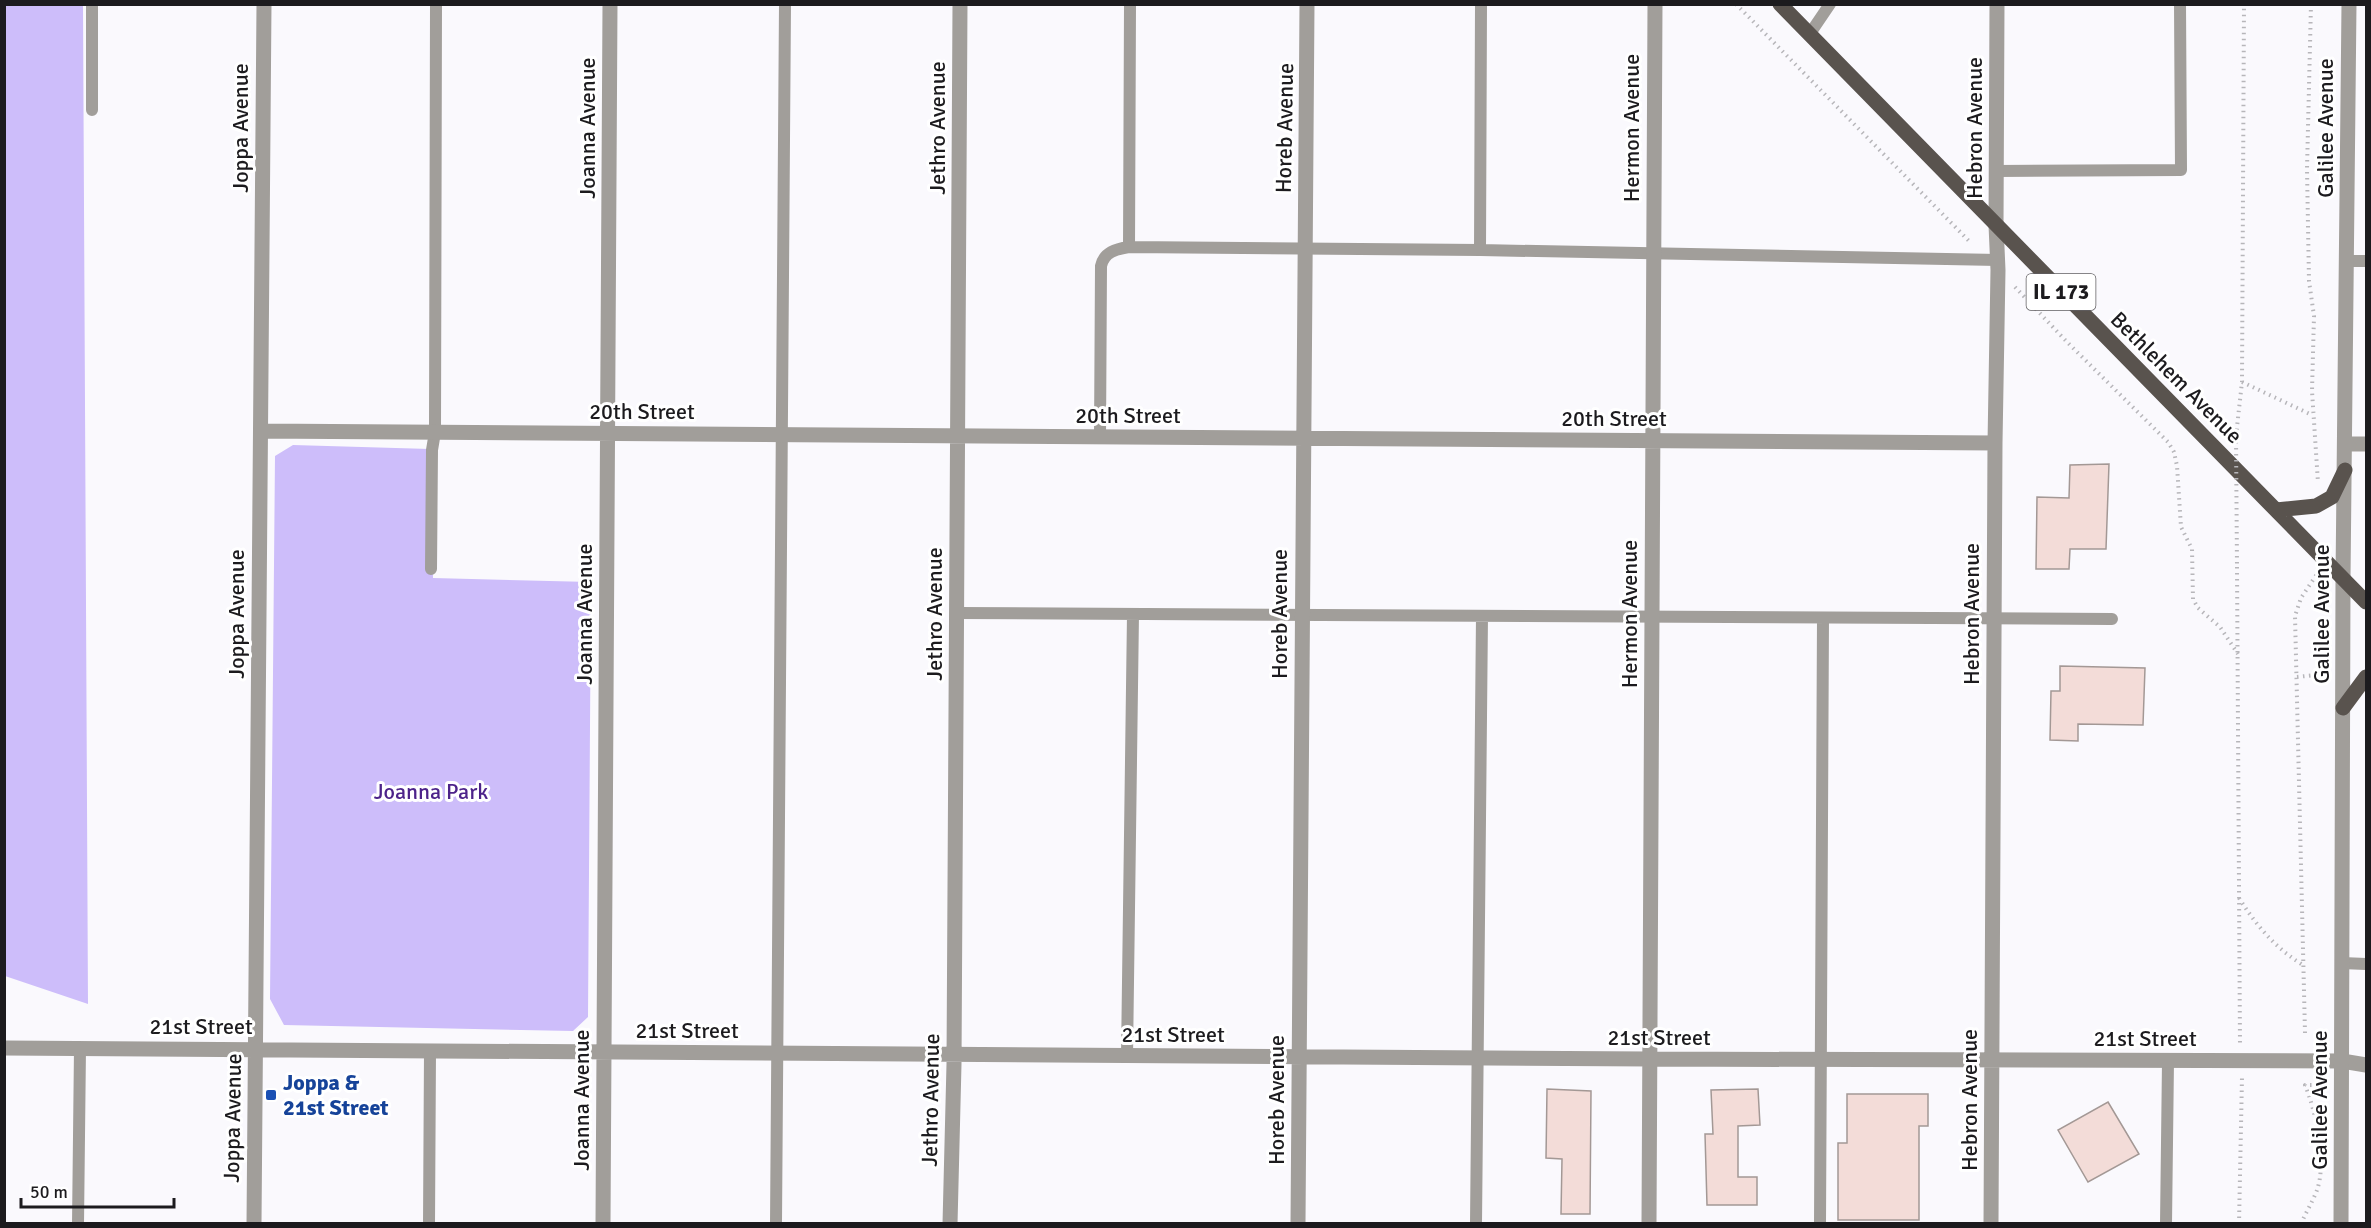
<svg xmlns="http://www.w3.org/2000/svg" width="2371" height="1228" font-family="Signika,sans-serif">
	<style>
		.green { fill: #cdbdfa }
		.building { fill: #f3dcd8; stroke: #a39895; stroke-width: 1.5 }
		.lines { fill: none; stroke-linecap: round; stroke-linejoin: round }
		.path { stroke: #b7b6ba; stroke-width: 4; stroke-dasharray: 1.5 4.5; stroke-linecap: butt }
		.service { stroke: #a19e9a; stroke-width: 12 }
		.minor { stroke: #a19e9a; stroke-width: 15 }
		.tertiary { stroke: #a19e9a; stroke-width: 15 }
		.primary { stroke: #59534e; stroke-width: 15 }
		.path-bridge { stroke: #b7b6ba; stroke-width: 4; stroke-dasharray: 1.5 4.5; stroke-linecap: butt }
		.transit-dot { fill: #1a4fb4; stroke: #fff; stroke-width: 2 }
		.labels { text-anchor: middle; stroke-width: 6; stroke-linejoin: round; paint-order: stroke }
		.shield { fill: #fff; stroke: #605f62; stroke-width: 1.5 }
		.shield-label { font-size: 21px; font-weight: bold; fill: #1c1b1e }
		.street-label { font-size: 22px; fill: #1c1b1e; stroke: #fff }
		.park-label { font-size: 22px; fill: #4d238a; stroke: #fff }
		.transit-label { font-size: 22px; font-weight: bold; fill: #164399; stroke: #fff; text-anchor: start }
	</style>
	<rect width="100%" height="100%" fill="#faf9fd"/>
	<path class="green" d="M5,4L83,5L88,1004L5,976Z
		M293,445L430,449L433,578L591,582L588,1017L573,1031L284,1025L270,999L275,456Z"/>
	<path class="building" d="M2109,464L2106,549H2070L2069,569H2036L2037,497L2069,498L2070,465Z
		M2060,666L2145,668L2143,725L2078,724V741L2050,740L2051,691H2060Z
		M1547,1089L1591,1091L1590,1214H1561L1562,1159L1546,1158Z
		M1758,1089L1760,1125L1738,1126V1177H1757V1205H1707L1705,1134H1713L1711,1090Z
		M1847,1094H1928V1126H1919V1220H1838V1143H1847Z
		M2108,1102L2139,1154L2088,1182L2058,1130Z"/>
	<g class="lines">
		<path class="path" d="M1736,4L1971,243
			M2311,4L2307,169L2309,281L2314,316L2312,391L2318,483
			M2015,287L2068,343L2168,442L2174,452L2177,466L2181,527L2192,549L2193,599L2198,608L2220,627L2238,654
			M2242,382L2312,415
			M2236,436L2242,382L2244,4
			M2237,567L2240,1046
			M2297,677L2325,674
			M2239,898C2256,925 2275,948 2303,965
			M2305,1033L2295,616L2301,598L2317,574
			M2239,1224L2242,1077
			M2301,1224C2306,1212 2313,1201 2317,1190C2327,1162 2316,1112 2305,1085H2327"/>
		<path class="service" d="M1809,35L1830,4
			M92,110V4
			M1996,171L2181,170L2180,4
			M1129,247L1130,4
			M1480,250L1481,4
			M2347,261H2366
			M1100,437L1101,266C1104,252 1116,249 1129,247L1480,250L1998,260
			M431,569L432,450L435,432L436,4
			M957,613L2112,619
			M2342,963L2366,964
			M1127,1056L1133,614
			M78,1224L80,1048
			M429,1224L430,1051
			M776,1224L785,4
			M1476,1224L1482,616
			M1820,1224L1823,618
			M2166,1224L2168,1061"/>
		<path class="minor" d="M261,431L1995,443
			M2346,444H2366
			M2343,578L2349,4
			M4,1048L1649,1059L2342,1061L2366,1065
			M254,1224L264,4
			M603,1224L610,4
			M950,1224L954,1064L960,4
			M1298,1224L1307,4
			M1649,1224L1655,4
			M1991,1224L1995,443L1998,270L1996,225L1997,4"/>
		<path class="tertiary" d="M2341,1224L2343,578"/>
		<path class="primary" d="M1780,4L2366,602
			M2276,510L2316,506L2332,497L2345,470
			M2343,708L2366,677"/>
		<path class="path-bridge" d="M2236,436L2237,567"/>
	</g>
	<rect class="transit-dot" x="265" y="1089" width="12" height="12" rx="3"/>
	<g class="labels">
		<rect class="shield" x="2026.5" y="274" width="69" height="36" rx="4.5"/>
		<g class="shield-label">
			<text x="2061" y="299">IL 173</text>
		</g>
		<g class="street-label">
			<text transform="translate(240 128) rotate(-90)" y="8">Joppa Avenue</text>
			<text transform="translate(587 128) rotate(-90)" y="8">Joanna Avenue</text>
			<text transform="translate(937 128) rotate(-90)" y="8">Jethro Avenue</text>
			<text transform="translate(1284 128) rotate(-89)" y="8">Horeb Avenue</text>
			<text transform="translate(1631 128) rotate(-90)" y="8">Hermon Avenue</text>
			<text transform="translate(1974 128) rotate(-90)" y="8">Hebron Avenue</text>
			<text transform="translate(2325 128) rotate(-90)" y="8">Galilee Avenue</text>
			<text transform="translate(2177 377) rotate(45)" y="8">Bethlehem Avenue</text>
			<text x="642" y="419">20th Street</text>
			<text x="1128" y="423">20th Street</text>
			<text x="1614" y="426">20th Street</text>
			<text transform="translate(236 614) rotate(-90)" y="8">Joppa Avenue</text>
			<text transform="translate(584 614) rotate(-90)" y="8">Joanna Avenue</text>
			<text transform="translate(934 614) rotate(-90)" y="8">Jethro Avenue</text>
			<text transform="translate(1279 614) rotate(-90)" y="8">Horeb Avenue</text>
			<text transform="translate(1629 614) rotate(-90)" y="8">Hermon Avenue</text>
			<text transform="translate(1971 614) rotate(-90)" y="8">Hebron Avenue</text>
			<text transform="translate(2321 614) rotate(-90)" y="8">Galilee Avenue</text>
			<text x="201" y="1034">21st Street</text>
			<text x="687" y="1038">21st Street</text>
			<text x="1173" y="1042">21st Street</text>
			<text x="1659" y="1045">21st Street</text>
			<text x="2145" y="1046">21st Street</text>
			<text transform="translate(581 1100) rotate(-90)" y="8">Joanna Avenue</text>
			<text transform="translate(930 1100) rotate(-89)" y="8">Jethro Avenue</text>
			<text transform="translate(1276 1100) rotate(-90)" y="8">Horeb Avenue</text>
			<text transform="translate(1969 1100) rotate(-90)" y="8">Hebron Avenue</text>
			<text transform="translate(2319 1100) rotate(-90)" y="8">Galilee Avenue</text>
			<text transform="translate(232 1118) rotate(-89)" y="8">Joppa Avenue</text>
		</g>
		<g class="park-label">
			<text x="431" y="799">Joanna Park</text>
		</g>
		<g class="transit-label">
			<text x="283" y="1090">Joppa &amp;<tspan x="283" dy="25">21st Street</tspan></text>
		</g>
	</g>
	<rect width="2371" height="1228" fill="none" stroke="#1c1b1e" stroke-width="12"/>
	<path d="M21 1198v9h153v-9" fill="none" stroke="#1c1b1e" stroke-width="3"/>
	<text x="30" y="1198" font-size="18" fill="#1c1b1e" stroke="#ffffff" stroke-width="4.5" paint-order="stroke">50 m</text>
</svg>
